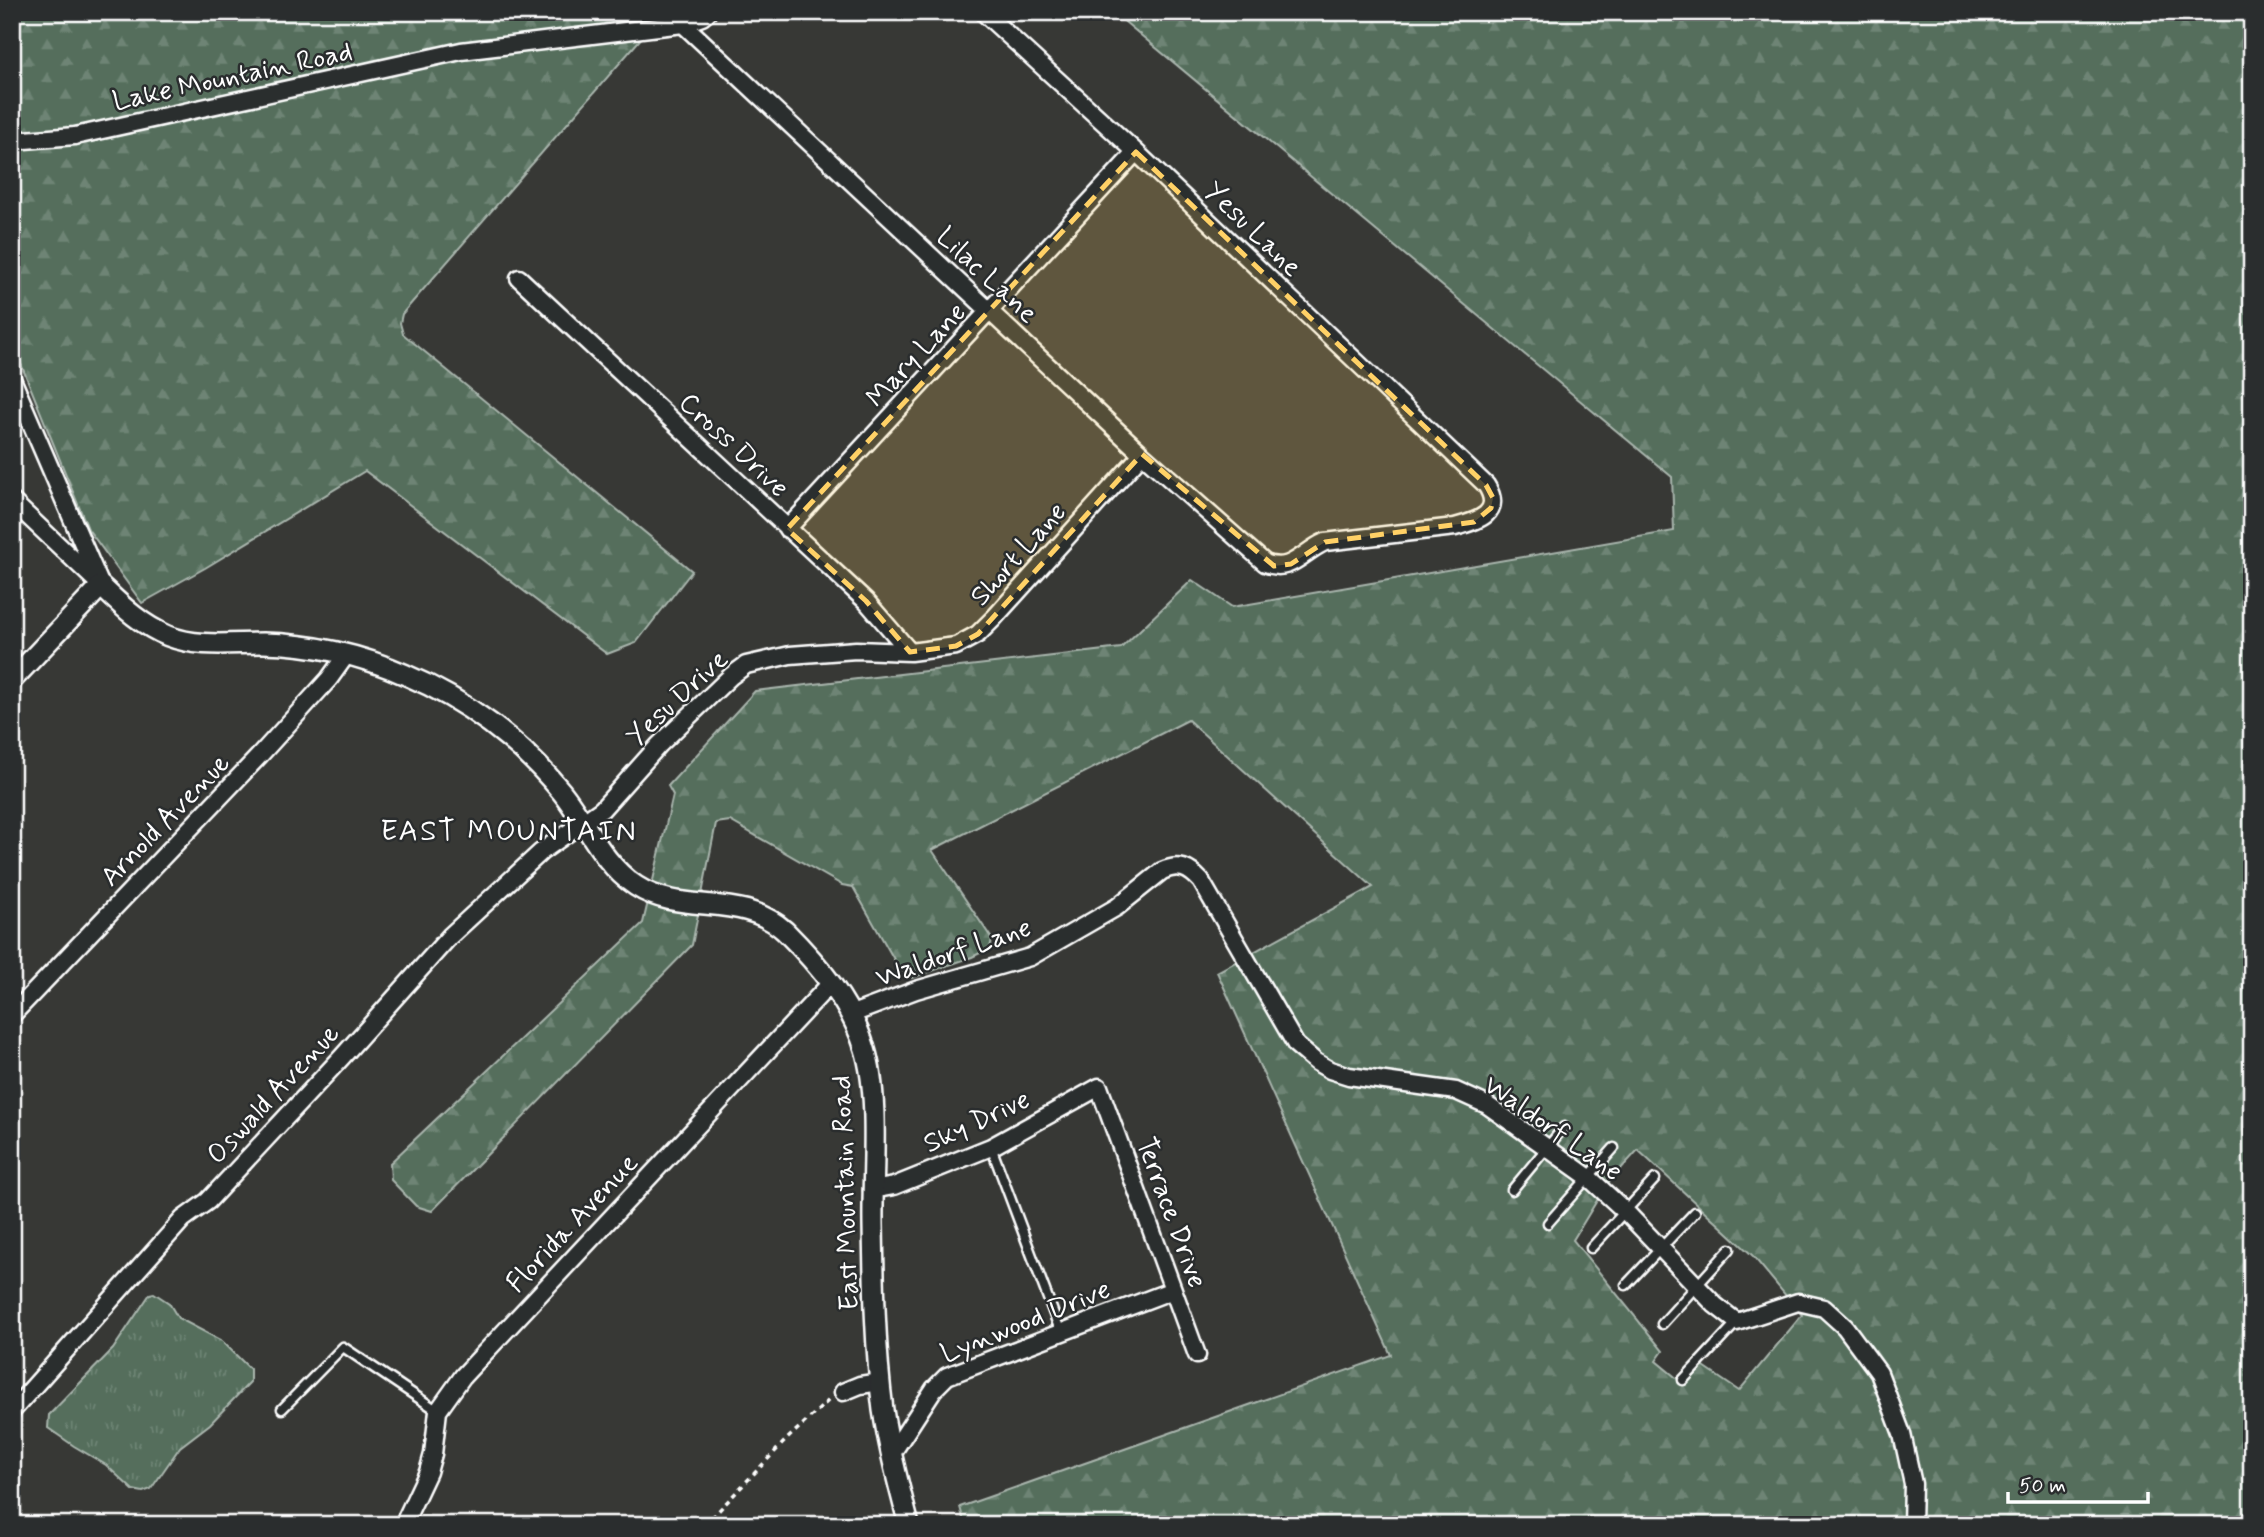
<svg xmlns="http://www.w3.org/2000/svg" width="2264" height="1537" font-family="Mynerve,sans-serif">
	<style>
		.grass { fill: url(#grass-tufts); stroke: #aab6ae; stroke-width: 2 }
		.forest { fill: url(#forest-firs); stroke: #aab6ae; stroke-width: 2; fill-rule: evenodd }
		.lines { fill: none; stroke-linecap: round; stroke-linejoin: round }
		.service-casing { stroke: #fff; stroke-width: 13 }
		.minor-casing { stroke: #fff; stroke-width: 21 }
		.tertiary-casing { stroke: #fff; stroke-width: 24 }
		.path { stroke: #fff; stroke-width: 3.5; stroke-dasharray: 5 5; stroke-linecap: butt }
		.service { stroke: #2a2d2e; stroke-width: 8 }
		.minor { stroke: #2a2d2e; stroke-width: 16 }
		.tertiary { stroke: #2a2d2e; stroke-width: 19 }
		.marked { fill: #ffd166; fill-opacity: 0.2; stroke: #ffd166; stroke-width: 5; stroke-dasharray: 14 9; stroke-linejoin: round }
		.labels { text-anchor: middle; stroke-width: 5; stroke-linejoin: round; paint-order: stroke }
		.street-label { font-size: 28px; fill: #fff; stroke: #2a2d2e }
		.neighbourhood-label { font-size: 30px; letter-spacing: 2px; fill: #fff; stroke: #2a2d2e }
	</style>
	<defs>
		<pattern id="grass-tufts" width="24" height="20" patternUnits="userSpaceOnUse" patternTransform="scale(1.75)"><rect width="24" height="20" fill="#546e5c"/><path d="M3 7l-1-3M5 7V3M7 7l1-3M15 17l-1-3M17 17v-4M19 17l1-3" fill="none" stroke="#6e8474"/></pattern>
		<pattern id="forest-firs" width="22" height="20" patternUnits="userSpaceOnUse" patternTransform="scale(1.75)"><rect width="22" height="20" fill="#546e5c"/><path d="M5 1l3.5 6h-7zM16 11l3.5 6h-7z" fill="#6e8474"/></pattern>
	</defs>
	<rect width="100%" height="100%" fill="#373835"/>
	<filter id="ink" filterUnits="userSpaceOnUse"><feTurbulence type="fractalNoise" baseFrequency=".0143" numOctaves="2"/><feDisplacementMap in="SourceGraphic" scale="14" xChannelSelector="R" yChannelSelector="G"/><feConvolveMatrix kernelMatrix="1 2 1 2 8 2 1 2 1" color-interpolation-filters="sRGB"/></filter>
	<g filter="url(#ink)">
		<path class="grass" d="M154,1293L169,1303L178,1318L222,1341L250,1369V1382L210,1424L180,1447L151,1489L143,1492L133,1490L106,1465L74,1446L48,1428L49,1415L113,1349L150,1294Z"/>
		<path class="forest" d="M12,12H664L402,314L400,323L403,334L692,571L636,643L607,654L365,471L205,568L142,603L88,529L12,342Z
			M1113,12H2252V1525H965L960,1507L1391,1355L1217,972L1373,887L1188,720L932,850L992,939L990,948L972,957L912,978L900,970L853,887L842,885L730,821L716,823L692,945L432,1211L416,1206L391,1180L390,1163L643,923L673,795L668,786L755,691L1121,648L1192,580L1232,607L1674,531L1672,477ZM1638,1150L1753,1256L1802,1315L1739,1391L1695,1361L1679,1380L1656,1361L1663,1351L1573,1240L1607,1184Z"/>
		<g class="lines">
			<g class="service-casing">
				<path id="service" d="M991,1147L1061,1333
					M1512,1190L1564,1127
					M1548,1223L1614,1148
					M1591,1248L1655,1179
					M1626,1285L1695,1212
					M1662,1324L1730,1249
					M1683,1380L1737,1322
					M282,1409L343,1347L438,1411"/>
			</g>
			<g class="minor-casing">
				<path id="minor" d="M683,24L1142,454L1265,563C1291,574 1303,551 1325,542L1455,527C1478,521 1504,513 1486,485L1136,152L983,12
					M12,141L75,136L461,51L683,24L702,17L708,12
					M519,278L866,601L910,652
					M12,379L101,586
					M12,501L94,579
					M787,529L1136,152
					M852,1014L916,990L1030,957L1117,907L1162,871C1179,863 1189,868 1201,881L1296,1045L1316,1062L1330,1070L1349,1076L1456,1091L1487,1105L1588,1177L1626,1212L1715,1305L1737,1322L1798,1302L1824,1308L1845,1327L1879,1373L1902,1434L1913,1484L1912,1525
					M12,1015L260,755L329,679L347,654
					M872,1190L894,1186L991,1147L1099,1087L1197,1355
					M843,1392L860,1385L880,1382
					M12,1411L183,1219L208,1201L342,1057L450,936L541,852L602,809L659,745L731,676L746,665L790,655L856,650L910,652L956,646L978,634L994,618L1142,454
					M891,1455L934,1389L947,1376L1173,1290
					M403,1525L428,1472L433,1454L438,1411L463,1376L830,984"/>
			</g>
			<g class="tertiary-casing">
				<path id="tertiary" d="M12,680L101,586C122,606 141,625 168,636C199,648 230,643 263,643C312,644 361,655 406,675C466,700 520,741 561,791C587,823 601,863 636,886C682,916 741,891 785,931C819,965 851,1003 865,1049C880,1098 872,1172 873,1224C874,1286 875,1349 883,1410C889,1449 899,1487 909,1525"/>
			</g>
			<path class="path" d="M705,1525L787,1439L829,1400"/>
			<use href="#service" class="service"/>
			<use href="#minor" class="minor"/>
			<use href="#tertiary" class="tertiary"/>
		</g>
	</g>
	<path class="marked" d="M1136,152L1486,485L1493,498L1491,508L1474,522L1325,542L1291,564L1274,566L1142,454L978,634L956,646L910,652L866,601L787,529Z"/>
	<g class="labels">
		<g class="street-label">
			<text transform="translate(232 75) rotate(-12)" y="10">Lake Mountain Road</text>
			<text transform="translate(1254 228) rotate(44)" y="10">Yesu Lane</text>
			<text transform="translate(988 274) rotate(43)" y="10">Lilac Lane</text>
			<text transform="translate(915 354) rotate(-47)" y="10">Mary Lane</text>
			<text transform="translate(735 444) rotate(43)" y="10">Cross Drive</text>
			<text transform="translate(1017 553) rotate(-48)" y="10">Short Lane</text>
			<text transform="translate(676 697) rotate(-43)" y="10">Yesu Drive</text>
			<text transform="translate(164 819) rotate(-46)" y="10">Arnold Avenue</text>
			<text transform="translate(953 951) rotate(-19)" y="10">Waldorf Lane</text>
			<text transform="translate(272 1093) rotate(-47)" y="10">Oswald Avenue</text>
			<text transform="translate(976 1120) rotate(-25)" y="10">Sky Drive</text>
			<text transform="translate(1554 1127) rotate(35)" y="10">Waldorf Lane</text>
			<text transform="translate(844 1193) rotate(-92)" y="10">East Mountain Road</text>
			<text transform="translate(1173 1212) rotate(70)" y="10">Terrace Drive</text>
			<text transform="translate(571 1222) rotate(-47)" y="10">Florida Avenue</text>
			<text transform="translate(1025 1320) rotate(-22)" y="10">Lynwood Drive</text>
		</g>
		<g class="neighbourhood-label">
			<text x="509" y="840">EAST MOUNTAIN</text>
		</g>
	</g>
	<rect width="2264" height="1537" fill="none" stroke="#2a2d2e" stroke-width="42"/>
	<rect x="21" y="21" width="2222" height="1495" fill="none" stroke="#fff" stroke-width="2.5" filter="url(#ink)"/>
	<path d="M2008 1492v10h140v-10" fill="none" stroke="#ffffff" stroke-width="3.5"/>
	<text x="2019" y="1492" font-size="21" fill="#ffffff" stroke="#2a2d2e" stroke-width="5" paint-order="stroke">50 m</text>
</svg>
